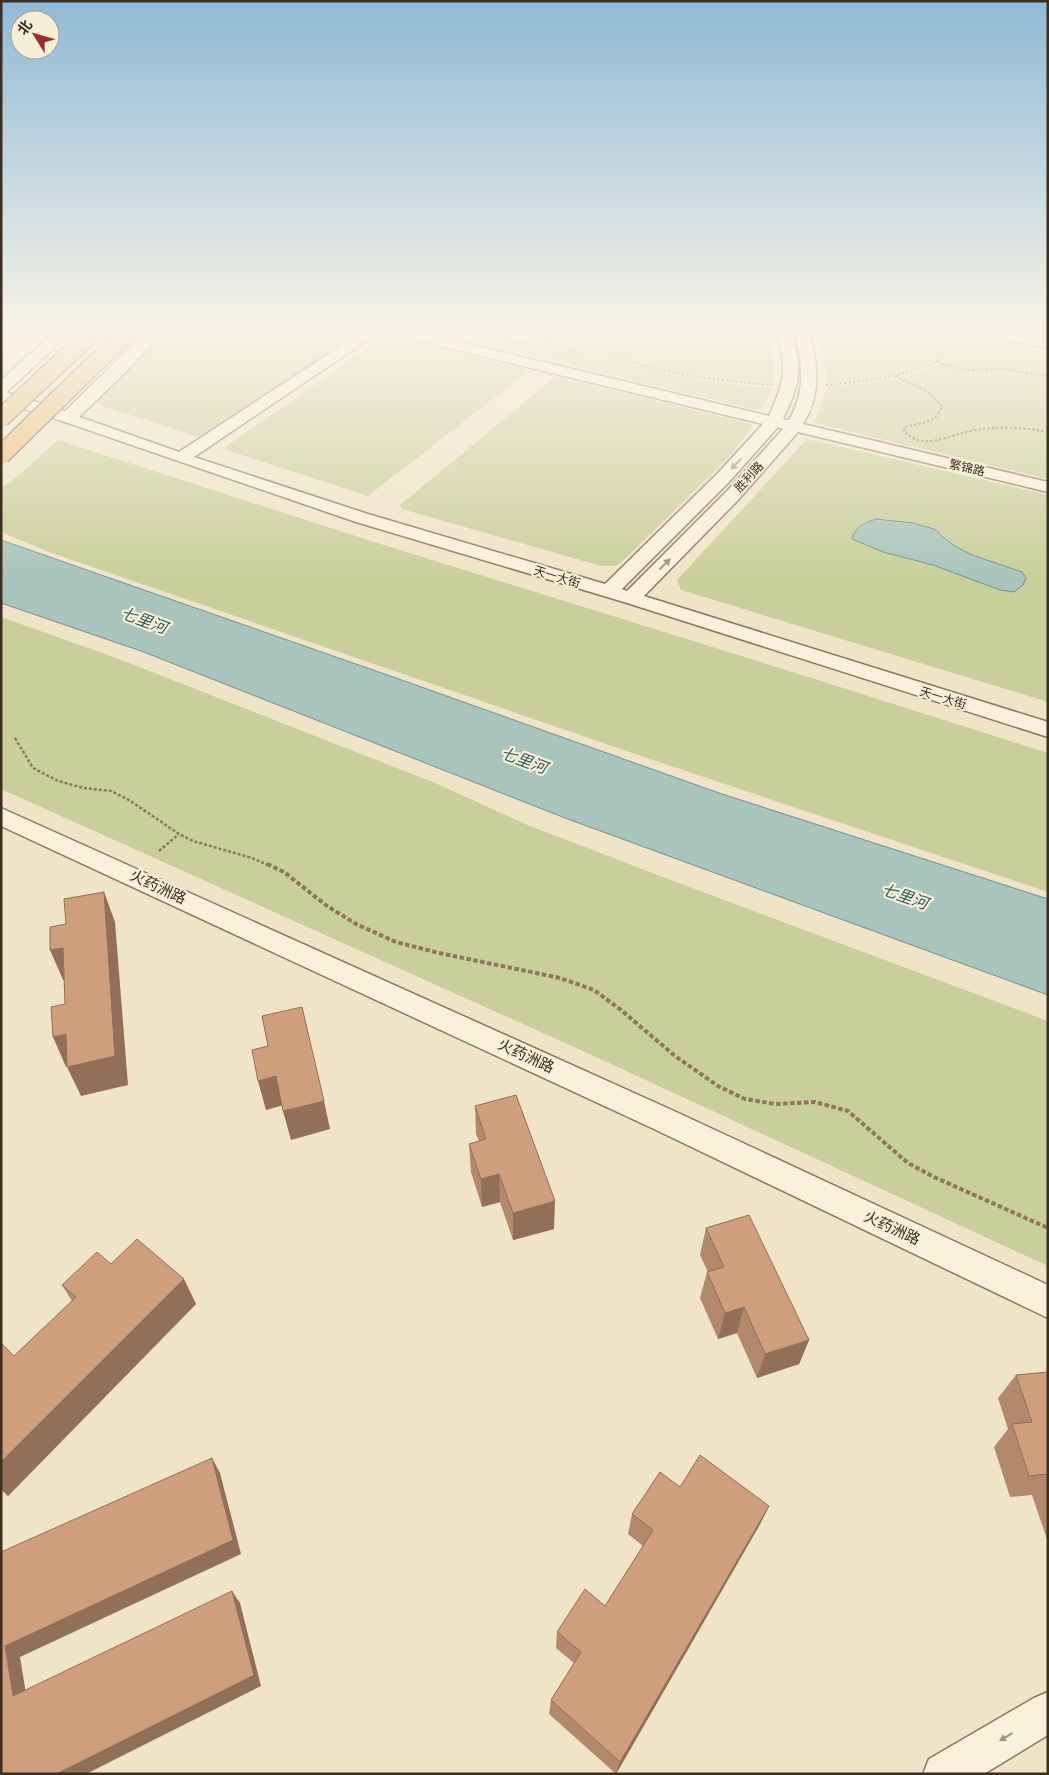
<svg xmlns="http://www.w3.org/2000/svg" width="1049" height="1775" font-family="'Source Serif 4','Noto Sans SC',serif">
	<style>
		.green { fill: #c9cf9b; fill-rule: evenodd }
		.water { fill: #a9c4bc; stroke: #6f938a }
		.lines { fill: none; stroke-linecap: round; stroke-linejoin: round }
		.tertiary-casing { stroke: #8d765c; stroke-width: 3 }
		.secondary-casing { stroke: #6f573f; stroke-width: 2 }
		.path-far2 { stroke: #8d765c; stroke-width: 2; stroke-dasharray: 2.5 2; stroke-linecap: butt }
		.path-far1 { stroke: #8d765c; stroke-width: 2.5; stroke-dasharray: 3 2; stroke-linecap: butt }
		.path { stroke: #8d765c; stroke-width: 4; stroke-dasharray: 4.5 2.5; stroke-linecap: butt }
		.tertiary { fill: #faf1dc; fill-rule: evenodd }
		.secondary { fill: #faf1dc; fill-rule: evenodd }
		.trunk-bridge-casing { stroke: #5b4430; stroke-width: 20; stroke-linecap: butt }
		.trunk-bridge { stroke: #eabe7c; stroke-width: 18 }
		.wall { fill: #b2896c }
		.shaded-wall { fill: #916f58 }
		.building { fill: #cf9f7d; stroke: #916f58 }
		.oneway { fill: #9c907e }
		.labels { text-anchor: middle; stroke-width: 4.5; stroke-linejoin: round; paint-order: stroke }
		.far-street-label { font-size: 12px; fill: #3d2e20; stroke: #f7eed8 }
		.street-label { font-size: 15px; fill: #3d2e20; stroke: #f7eed8 }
		.water-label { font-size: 16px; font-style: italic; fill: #2f5d5a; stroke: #f7eed8 }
	</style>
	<rect width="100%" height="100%" fill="#f0e4c8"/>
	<path class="green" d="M166,330H358L359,332L204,435L195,436L106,407L99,403V398Z
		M425,330H564C577,341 592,347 608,353C661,375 715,383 771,388L763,408L757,410Z
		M574,330H768C774,348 776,365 773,383C706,379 631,369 574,330Z
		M814,330H943L971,336C938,372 873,380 826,383C826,365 823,346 814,330Z
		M383,337H391L524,369L526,373L368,496L226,450L225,447Z
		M978,337L1048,351V479L815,423L827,387C878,382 942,376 978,337Z
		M557,377L751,424V428L729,457L623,561L615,566H601L402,509L400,505L553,379Z
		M807,439L1048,495V702L681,590L677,580ZM876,519H886L942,534L953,545L972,555L1000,590L933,565L907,559L860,525Z
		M58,440L371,541L783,669L1048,753V892L644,757L49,552L1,532V487L10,483Z
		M1,617L119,659L435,783L530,826L650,872L1048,1021V1266L585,1052L1,789Z"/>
	<path class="water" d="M876,519L913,523L934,529L953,545L972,555L1022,572L1026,578L1023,585L1014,592L1000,590L933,565L883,552L852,539C854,527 865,523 876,519Z
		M1,540L396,678L719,793L1048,899V995L565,818L141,651L1,603Z"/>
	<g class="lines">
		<g class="tertiary-casing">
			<path id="tertiary" d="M365,330H382L194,457L368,514L605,584L716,475L763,424L390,334L383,330H409L769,416C785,380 788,368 775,330H789C804,369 800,382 783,419L789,420C806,391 803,362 794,330H808C818,362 822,394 803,424L1048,482V492L798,432L739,499L644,596L1048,722V737L624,602L356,522L62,421L60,418L62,415H74L179,452ZM778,427L783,429L727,491L627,591L622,589L728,483Z
				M971,330H1001L1048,340V348L978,334Z
				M1,808L674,1111L1048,1285V1318L654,1129L1,826Z
				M1048,1692V1735L984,1774H923L929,1759L1034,1698Z"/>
		</g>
		<g class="secondary-casing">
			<path id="secondary" d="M56,330H74L7,392L65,411L147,330H164L125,373L74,422L68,423L1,402V380Z"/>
		</g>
		<path class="path-far2" d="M509,330L511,334L505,341L508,343L533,344L569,356L580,353L544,340L543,330
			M569,330C629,371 701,379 772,385
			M937,362L967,370L1002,369L1048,376
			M895,376L927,391L942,406C936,424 921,423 905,427L904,431C910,437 916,441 924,441C940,442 955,434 970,431C996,426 1022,427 1048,432
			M826,385C879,380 931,374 973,339"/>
		<path class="path-far1" d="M15,738L33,768L58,781L84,788L111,791L129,800L179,834L193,841L252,858L270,866
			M159,851L179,834"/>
		<path class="path" d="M267,864L284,872L327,906L356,924L396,942L439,953L560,978L594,990L621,1010L675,1056L718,1086L745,1099L775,1104L815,1102L848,1111L908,1163L934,1177L1048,1228"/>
		<use href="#tertiary" class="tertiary"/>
		<use href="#secondary" class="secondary"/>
		<g class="trunk-bridge-casing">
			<path id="trunk-bridge" d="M1,418L95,330
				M1,455L129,330"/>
		</g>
		<use href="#trunk-bridge" class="trunk-bridge"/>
	</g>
	<path class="wall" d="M475,1106L554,1229L513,1240L500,1202L482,1207L471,1172L469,1144L479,1141L476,1134Z
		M706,1228L809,1340L799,1364L757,1378L737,1333L718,1339L700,1298L707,1272H708L700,1255Z
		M111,1264L196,1304L8,1496L1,1489V1343L14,1356L72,1301L62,1285Z
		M1048,1372V1542L1032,1495L1010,1497L994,1447L1008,1429L998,1398L1016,1375Z
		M680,1487L769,1506L759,1526L616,1774L549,1714L551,1700L574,1663L556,1648L557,1632L605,1606L643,1546L628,1534L632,1514Z"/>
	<path class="shaded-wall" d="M104,892L115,922L128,1085L81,1096L67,1067Z
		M63,948L76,978L63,980L50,950Z
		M66,1034L80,1064L66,1067L53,1037Z
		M276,1076L284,1105L266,1110L258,1081Z
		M324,1101L330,1129L291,1140L283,1111Z
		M499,1174L500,1202L482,1207L481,1179Z
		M555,1201L554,1229L513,1240V1213Z
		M184,1279L196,1304L8,1496L1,1489V1462Z
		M744,1307L737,1333L718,1339L725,1313Z
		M809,1340L799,1364L757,1378L765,1354Z
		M212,1458L220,1473L241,1554L20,1657L28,1706L13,1696L5,1646Z
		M769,1506L759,1526L616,1774L620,1762Z
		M232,1591L240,1603L261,1686L86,1774H56Z"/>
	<path class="building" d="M104,892L115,1056L67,1067L66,1034L53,1037L51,1007L65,1004L63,948L50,950V927L66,924L64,899Z
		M302,1007L324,1101L283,1111L276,1076L258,1081L252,1050L268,1046L262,1016Z
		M516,1095L555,1201L513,1213L499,1174L481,1179L469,1144L486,1139L475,1106Z
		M749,1215L809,1340L765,1354L744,1307L725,1313L707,1272L724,1267L706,1228Z
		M137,1239L184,1279L1,1462V1343L14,1356L76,1297L62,1285L97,1252L111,1264Z
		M1048,1372V1474L1029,1476L1012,1424L1032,1422L1016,1375Z
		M700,1455L769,1506L620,1762L551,1700L581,1652L557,1632L585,1589L605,1606L653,1530L632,1514L660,1472L680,1487Z
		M212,1458L233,1540L5,1646L13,1696L232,1591L254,1675L56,1774H1V1552Z"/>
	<defs><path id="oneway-solid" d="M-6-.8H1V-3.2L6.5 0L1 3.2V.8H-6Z" transform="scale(1.25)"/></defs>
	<g class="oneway">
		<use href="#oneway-solid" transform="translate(736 464) rotate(134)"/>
		<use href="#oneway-solid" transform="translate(665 564) rotate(-44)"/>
		<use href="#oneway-solid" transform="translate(1006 1737) rotate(149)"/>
	</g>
	<linearGradient id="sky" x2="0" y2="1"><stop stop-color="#8fbad6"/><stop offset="0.57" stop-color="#f8f3e6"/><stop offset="1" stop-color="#f8f3e6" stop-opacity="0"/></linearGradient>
	<rect width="1049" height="579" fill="url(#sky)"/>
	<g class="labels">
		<g class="far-street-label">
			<text transform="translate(967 468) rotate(13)" y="4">繁锦路</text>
			<text transform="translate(749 477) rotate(-47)" y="4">胜利路</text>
			<text transform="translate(557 577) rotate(17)" y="4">天一大街</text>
			<text transform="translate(943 698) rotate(17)" y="4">天一大街</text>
		</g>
		<g class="street-label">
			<text transform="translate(158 887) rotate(25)" y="5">火药洲路</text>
			<text transform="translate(526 1056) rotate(25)" y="5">火药洲路</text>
			<text transform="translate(892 1228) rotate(25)" y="5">火药洲路</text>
		</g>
		<g class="water-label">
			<text transform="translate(144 620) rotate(20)" y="6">七里河</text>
			<text transform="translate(524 760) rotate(20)" y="6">七里河</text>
			<text transform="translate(905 896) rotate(19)" y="6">七里河</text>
		</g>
	</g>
	<rect width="1049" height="1775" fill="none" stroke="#3d2e20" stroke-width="5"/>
	<g transform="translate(35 35) rotate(307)"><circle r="24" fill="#f7eed8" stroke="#ada18e"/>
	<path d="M0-4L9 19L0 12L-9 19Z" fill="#9e2a2b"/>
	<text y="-8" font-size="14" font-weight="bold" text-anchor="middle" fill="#3d2e20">北</text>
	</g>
</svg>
